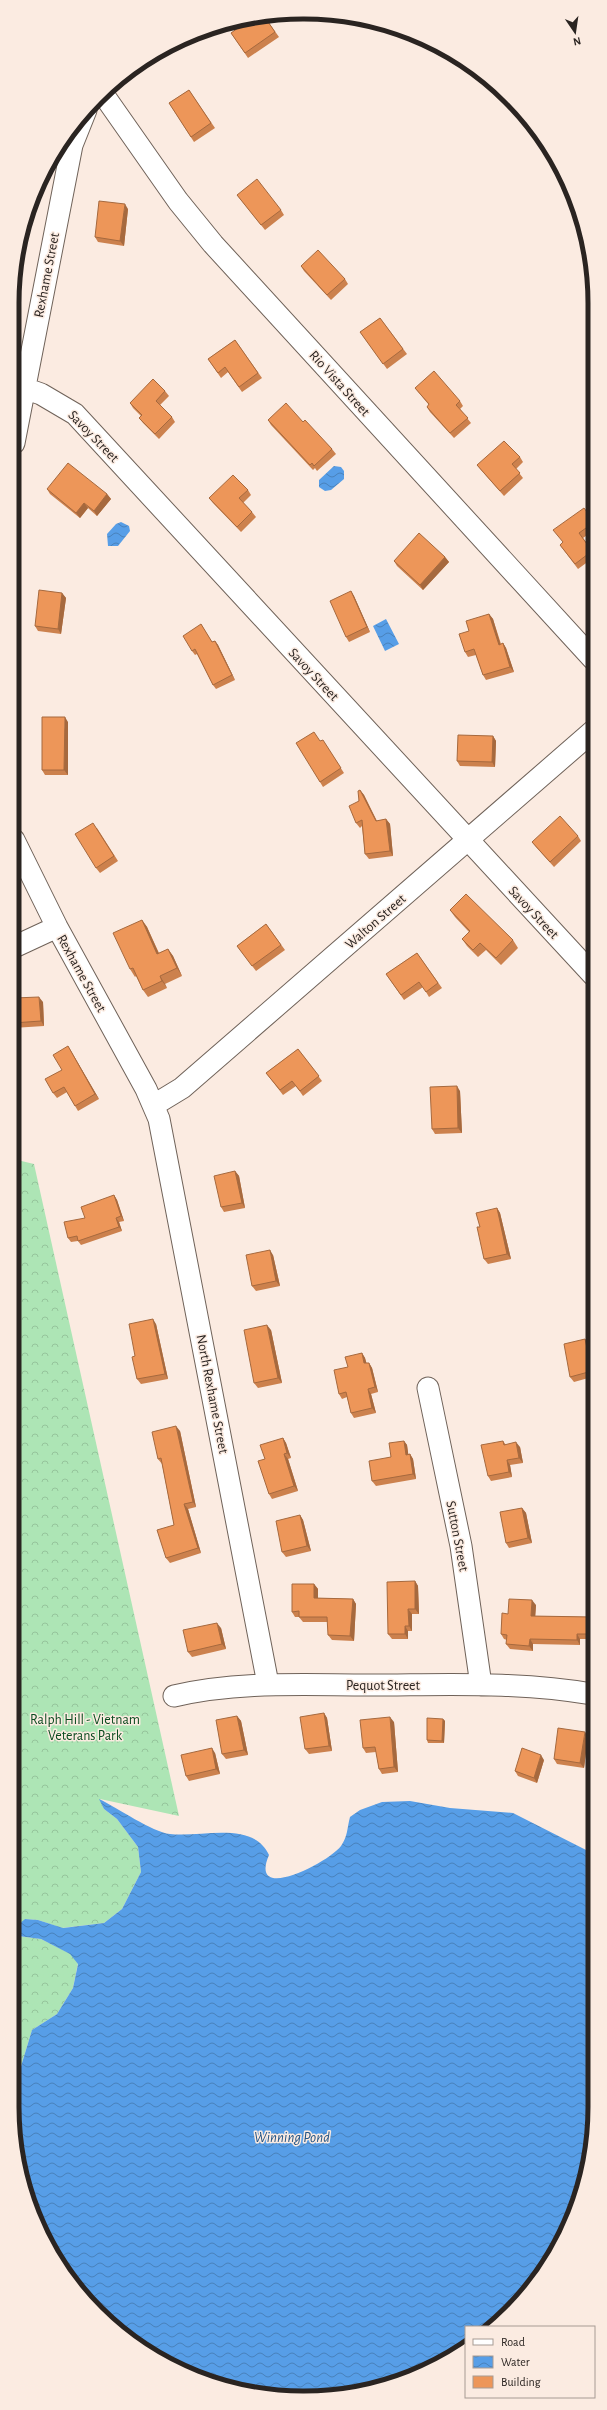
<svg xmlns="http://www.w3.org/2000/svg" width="607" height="2410" font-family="'Alegreya Sans',sans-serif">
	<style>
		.forest { fill: url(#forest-crowns) }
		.water { fill: url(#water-waves) }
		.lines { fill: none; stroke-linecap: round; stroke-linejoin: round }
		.minor-casing { stroke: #6f6259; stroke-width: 23 }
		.minor { stroke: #fff; stroke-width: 21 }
		.wall { fill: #cc814d }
		.shaded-wall { fill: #a6693e }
		.building { fill: #ed9659; stroke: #a6693e }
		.labels { text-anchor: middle; stroke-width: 3; stroke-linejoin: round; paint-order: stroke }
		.street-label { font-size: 14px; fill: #2a2421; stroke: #fbebe1 }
		.park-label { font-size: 14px; fill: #0a4b1f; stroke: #fbebe1 }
		.water-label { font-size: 15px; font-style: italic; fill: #225384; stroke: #fbebe1 }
		.rim { fill: none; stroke: #2a2421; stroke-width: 5 }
	</style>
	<defs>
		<pattern id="forest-crowns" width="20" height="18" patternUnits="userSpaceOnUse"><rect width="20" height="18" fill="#ade5b5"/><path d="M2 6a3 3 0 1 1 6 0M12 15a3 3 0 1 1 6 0" fill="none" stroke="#95c49b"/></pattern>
		<pattern id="water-waves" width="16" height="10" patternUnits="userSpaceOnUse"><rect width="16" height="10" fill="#579ee7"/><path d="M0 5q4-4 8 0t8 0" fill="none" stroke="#4881bb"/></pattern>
	</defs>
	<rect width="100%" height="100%" fill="#fbebe1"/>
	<path class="forest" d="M13,1159L34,1164L179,1816L100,1799L104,1809L117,1819L138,1847L141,1872L122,1909L104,1923L62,1928L38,1920L25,1919L18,1936L41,1939L71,1954L78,1963L73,1988L57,2014L32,2030L12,2096Z"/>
	<path class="water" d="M334,466L341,467L344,471V479L331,490L325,491L319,487V480Z
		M121,522L129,526L130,531L118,546H108L107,534L116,524Z
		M386,619L399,644L385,651L373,626Z
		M99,1799C118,1808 152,1832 170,1834C201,1838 253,1820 269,1855C248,1904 328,1863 341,1846C348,1836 347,1828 350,1817L360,1810L382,1802L410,1801L450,1808L513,1813L592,1853V2145L579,2200L556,2252L523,2299L492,2327H466V2347L433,2368L379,2388L284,2397L228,2388L174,2368L126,2338L84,2299L34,2218L18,2163L12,2096L32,2030L57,2014L73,1988L78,1964L70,1954L41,1939L18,1936L17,1926L25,1919L38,1920L63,1928L104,1923L122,1909L141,1872L138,1847L117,1819L104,1809Z"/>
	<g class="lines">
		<g class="minor-casing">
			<path id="minor" d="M103,94L178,201L213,244L593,659
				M24,388L41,394L75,414L593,975
				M14,443L72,145L86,110
				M14,840L57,927L146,1089L159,1119L268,1684
				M14,947L57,927
				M154,1105L182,1088L593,731
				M428,1388L461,1546L481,1685
				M174,1696C238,1681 303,1685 368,1685C442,1685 519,1681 592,1694"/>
		</g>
		<use href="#minor" class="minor"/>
	</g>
	<path class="wall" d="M264,16L279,37L248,58L231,33Z
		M189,90L215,128L194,142L169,103Z
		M237,195L281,210L284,215L265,230Z
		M128,209L124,246L98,242L95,237Z
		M301,266L345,279L348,284L331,300L304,271Z
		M380,318L407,354L387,369L360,332Z
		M235,340L262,378L242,392L228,372L221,378L208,359Z
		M415,388L460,401L463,406L460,409L471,423L454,438L430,412L427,407L429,405L419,393Z
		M165,391L169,396L160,405L172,417L175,422L159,439L143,423L139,418L141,416L133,408L130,403Z
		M268,420L303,422L332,449L336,454L317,471L315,468L313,470L271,425Z
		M520,457L523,462L516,469L523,478L504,496L481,470L477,465Z
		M47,489L107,494L111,499L97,516L88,508L80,518L50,494Z
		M248,490L251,495L243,503L252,512L256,517L241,532L213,503L209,498Z
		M593,520V531L583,538L593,551V558L578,569L560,545Z
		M445,557L449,562L423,590L397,566L394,561Z
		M351,591L354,596L370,632L349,642L346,637Z
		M62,593L66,598L61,634L38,631L35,626Z
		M489,614L493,619L501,644L503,643L506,648L514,672L486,680L483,675L476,655L468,657L465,652L469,631Z
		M201,624L212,642L215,641L218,645L235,680L216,689L213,685L197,654L195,655L192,651Z
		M68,722V775H45L42,770Z
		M493,736L496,741L495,767L460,766L457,761Z
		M320,741L326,745L344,773L323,787L320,782Z
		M360,790L364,795L377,821L386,819L390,824L393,856L369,859L365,854L362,826L360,828L356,823Z
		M97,828L118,861L100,873L96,868Z
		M578,836L581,841L554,867L536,847L532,842Z
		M450,910L513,940L518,948L501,965L486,950L478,957L467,946L462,939L469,932L455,917Z
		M142,920L147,927L159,953L168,949L173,956L182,976L165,984L167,988L148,997L143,990L136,976L135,977L130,969Z
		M266,924L285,950L256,971L237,946Z
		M417,953L442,988L429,997L423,987L404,1000L386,974Z
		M14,998L43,1002L44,1026L13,1028Z
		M68,1046L71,1051L99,1099L78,1111L67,1092L57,1098L53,1093L62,1070Z
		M298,1049L322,1081L303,1096L296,1086L283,1095L266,1073Z
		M460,1091L462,1133L435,1134L432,1129Z
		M235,1171L239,1176L245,1208L224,1212L221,1207Z
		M114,1195L117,1200L124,1221L119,1222L122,1231L81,1245L78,1241L71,1242L68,1238L85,1218Z
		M497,1208L500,1213L511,1259L488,1264L484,1259L480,1227Z
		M273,1255L280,1286L256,1291L252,1286Z
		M156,1324L168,1379L141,1384L137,1379L135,1356Z
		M271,1330L282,1383L258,1388L254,1383Z
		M585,1339L589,1344L592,1360V1377L574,1382L570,1377Z
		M362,1353L365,1358L366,1363H369L372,1368L378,1392L371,1394L376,1413L354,1418L351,1413L347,1397L342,1399L339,1394L348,1367Z
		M180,1431L196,1507L188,1509L201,1553L170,1563L166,1558L174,1525L162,1464L158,1459Z
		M283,1438L286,1443L291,1458L288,1459L298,1491L272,1499L269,1494L265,1459Z
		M404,1441L407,1445L408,1454H410L413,1459L416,1479L376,1486L372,1481Z
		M503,1441L506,1445L520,1447L523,1463L510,1465L512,1477L491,1481L488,1476Z
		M522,1508L526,1513L532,1543L509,1548L506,1543Z
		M300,1515L303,1520L311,1551L286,1557L282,1552Z
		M415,1581L418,1586L419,1614H412V1631H408V1639H392L388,1634Z
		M314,1584L318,1589V1598L353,1599L356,1604L354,1641L332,1640L328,1635V1622H303L299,1617H295L292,1612Z
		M536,1605L535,1616L592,1617V1639H580V1645L533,1644V1651L510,1649L506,1644L507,1640L504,1639L501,1634L508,1614Z
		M221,1628L226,1649L192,1657L188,1652Z
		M324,1713L327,1718L332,1751L309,1754L305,1749Z
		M237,1716L241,1721L248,1755L226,1759L222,1754Z
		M443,1719L445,1721L444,1743H428L427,1740Z
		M394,1722L398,1772L382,1774L379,1769L376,1752L366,1753L363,1748Z
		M588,1737L584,1768L557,1764L554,1759Z
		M215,1753L220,1774L189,1781L186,1776Z
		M544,1760L537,1783L518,1776L515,1771Z"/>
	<path class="shaded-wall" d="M125,204L128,209L124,246L120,241Z
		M107,494L111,499L97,516L94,511Z
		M84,503L88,508L80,518L76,513Z
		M445,557L449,562L423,590L420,585Z
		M351,591L354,596L370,632L367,627Z
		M62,593L66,598L61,634L58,629Z
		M489,614L493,619L502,650L499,645Z
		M215,641L218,645L235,680L232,675Z
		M503,643L506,648L514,672L510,667Z
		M65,717L68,722V775L64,770Z
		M493,736L496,741L495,767L492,762Z
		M360,790L364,795L379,826L376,821Z
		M386,819L390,824L393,856L390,851Z
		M142,920L147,927L162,961L157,954Z
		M168,949L173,956L182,976L177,968Z
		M160,976L165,984L167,988L162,981Z
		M39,997L43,1002L44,1026L41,1021Z
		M68,1046L71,1051L99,1099L95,1094Z
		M457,1086L460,1091L462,1133L458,1128Z
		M235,1171L239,1176L245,1208L242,1203Z
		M114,1195L117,1200L124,1221L121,1216Z
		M497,1208L500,1213L511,1259L507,1254Z
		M116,1218L119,1222L122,1231L119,1227Z
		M270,1250L273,1255L280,1286L276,1281Z
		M153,1319L156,1324L168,1379L165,1374Z
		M267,1325L271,1330L282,1383L278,1378Z
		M585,1339L589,1344L592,1360V1370Z
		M362,1353L365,1358L368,1368L364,1363Z
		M369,1363L372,1368L378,1392L375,1387Z
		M368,1389L371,1394L376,1413L372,1408Z
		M176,1426L180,1431L196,1507L193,1502Z
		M283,1438L286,1443L291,1458L287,1453Z
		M404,1441L407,1445L409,1459L406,1455Z
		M516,1442L520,1447L523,1463L519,1458Z
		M284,1454L288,1459L298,1491L294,1486Z
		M410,1454L413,1459L416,1479L413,1474Z
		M507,1460L510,1465L512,1477L509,1472Z
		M184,1504L188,1509L201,1553L198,1548Z
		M522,1508L526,1513L532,1543L528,1538Z
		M300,1515L303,1520L311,1551L307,1546Z
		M415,1581L418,1586L419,1614L415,1609Z
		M314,1584L318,1589V1603L314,1598Z
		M353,1599L356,1604L354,1641L350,1636Z
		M532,1600L536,1605L535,1621L531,1616Z
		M408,1609L412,1614V1631L409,1626Z
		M217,1623L221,1628L226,1649L222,1644Z
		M405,1626L408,1631V1639L405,1634Z
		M577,1634L580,1639V1645L577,1640Z
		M530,1639L533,1644V1651L529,1646Z
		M324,1713L327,1718L332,1751L329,1746Z
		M237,1716L241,1721L248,1755L244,1750Z
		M390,1717L394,1722L398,1772L394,1767Z
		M443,1719L445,1721L444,1743L442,1741Z
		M585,1732L588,1737L584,1768L580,1763Z
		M212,1748L215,1753L220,1774L216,1769Z
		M541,1755L544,1760L537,1783L534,1778Z"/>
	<path class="building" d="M264,16L275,32L245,53L231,33L252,18Z
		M189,90L211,123L191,137L169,103Z
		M257,179L281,210L261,225L237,195Z
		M99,201L125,204L120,241L95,237Z
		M318,250L345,279L327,295L301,266Z
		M380,318L403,349L383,364L360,332Z
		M235,340L258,373L239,387L225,367L218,373L208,359Z
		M434,371L460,401L456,405L468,418L450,433L427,407L429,404L415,388Z
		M153,379L165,391L156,401L172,417L155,434L139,418L142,415L130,403Z
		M286,403L303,422L305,420L332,449L314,466L312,463L310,465L268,420Z
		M504,441L520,457L512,464L520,473L500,491L477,465Z
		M68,463L107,494L94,511L84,503L76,513L47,489Z
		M233,475L248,490L239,498L252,512L237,527L209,498Z
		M584,508L593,520V523L579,533L592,551L575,564L560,545L563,542L553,530Z
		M419,533L445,557L420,585L394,561Z
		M39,590L62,593L58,629L35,626Z
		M351,591L367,627L346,637L330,601Z
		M489,614L499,645L503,643L510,667L483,675L474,649L465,652L459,634L469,631L466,621Z
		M201,624L212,642L215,641L232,675L213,685L195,649L192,651L183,636Z
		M42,717H65L64,770H42Z
		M314,732L320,741L323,740L341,768L320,782L296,743Z
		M458,735L493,736L492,762L457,761Z
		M360,790L376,821L386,819L390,851L365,854L362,820L356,823L349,806L359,801L358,791Z
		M560,816L578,836L550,862L532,842Z
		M93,823L114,856L96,868L75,834Z
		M466,894L513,940L496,958L480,943L473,950L462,939L470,931L450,910Z
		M142,920L157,954L168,949L177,968L160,976L162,981L143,990L133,968L130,969L113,933Z
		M266,924L281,945L252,966L237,946Z
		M417,953L438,983L426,992L419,982L401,995L386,974Z
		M39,997L41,1021L13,1023L14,998Z
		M68,1046L95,1094L75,1106L64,1087L53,1093L45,1079L62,1070L53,1055Z
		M298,1049L319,1076L300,1091L292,1081L280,1090L266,1073Z
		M457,1086L458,1128L432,1129L430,1087Z
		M235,1171L242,1203L221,1207L214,1176Z
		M114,1195L121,1216L116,1218L119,1227L78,1241L77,1236L68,1238L64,1222L85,1218L81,1207Z
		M497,1208L507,1254L484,1259L477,1227H480L476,1213Z
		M270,1250L276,1281L252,1286L246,1255Z
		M153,1319L165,1374L137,1379L132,1357L135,1356L129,1324Z
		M267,1325L278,1378L254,1383L244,1330Z
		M585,1339L592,1371L570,1377L564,1344Z
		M362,1353L364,1363H369L375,1387L368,1389L372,1408L351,1413L346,1392L339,1394L334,1370L348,1367L345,1357Z
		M176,1426L193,1502L184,1504L198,1548L166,1558L157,1530L174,1525L161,1458L158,1459L152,1432Z
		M283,1438L287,1453L284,1454L294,1486L269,1494L258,1461L265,1459L260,1445Z
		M404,1441L406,1455L410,1454L413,1474L372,1481L369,1461L391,1457L389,1443Z
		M503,1441L504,1445L516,1442L519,1458L507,1460L509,1472L488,1476L481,1445Z
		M522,1508L528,1538L506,1543L500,1512Z
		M300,1515L307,1546L282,1552L276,1521Z
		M415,1581V1609H408L409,1626H405V1634H388L387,1582Z
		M292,1584H314V1598L353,1599L350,1636L328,1635L327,1617H299V1611L292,1612Z
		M509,1599L532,1600L531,1616L592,1617V1634H577V1640L530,1639L529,1646L506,1644L507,1635L501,1634L502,1613L508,1614Z
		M217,1623L222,1644L188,1652L183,1630Z
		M324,1713L329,1746L305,1749L300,1717Z
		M237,1716L244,1750L222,1754L216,1720Z
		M390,1717L394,1767L379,1769L375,1747L363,1748L360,1720Z
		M427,1718L443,1719L442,1741L427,1740Z
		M558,1728L585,1732L580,1763L554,1759Z
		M212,1748L216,1769L186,1776L181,1755Z
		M522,1748L541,1755L534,1778L515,1771Z"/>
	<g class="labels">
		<g class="street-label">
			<text transform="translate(46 275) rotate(-79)" y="5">Rexhame Street</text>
			<text transform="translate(340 383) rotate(48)" y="5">Rio Vista Street</text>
			<text transform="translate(94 436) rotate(46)" y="5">Savoy Street</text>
			<text transform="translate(314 674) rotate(47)" y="5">Savoy Street</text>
			<text transform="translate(534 912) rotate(47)" y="5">Savoy Street</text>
			<text transform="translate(375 921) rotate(-41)" y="5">Walton Street</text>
			<text transform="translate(82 973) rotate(61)" y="5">Rexhame Street</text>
			<text transform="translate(213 1394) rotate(79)" y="5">North Rexhame Street</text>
			<text transform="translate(458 1536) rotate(79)" y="5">Sutton Street</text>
			<text x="383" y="1690">Pequot Street</text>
		</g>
		<g class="park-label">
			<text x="85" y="1724">Ralph Hill - Vietnam<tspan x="85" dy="16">Veterans Park</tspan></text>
		</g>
		<g class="water-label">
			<text x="292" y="2142">Winning Pond</text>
		</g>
	</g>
	<path d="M0 0H607V2410H0ZM303 19H304A284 284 0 0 1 588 303V2107A284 284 0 0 1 304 2391H303A284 284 0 0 1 19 2107V303A284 284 0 0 1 303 19Z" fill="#fbebe1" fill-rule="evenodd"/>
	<path class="rim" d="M303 19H304A284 284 0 0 1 588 303V2107A284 284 0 0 1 304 2391H303A284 284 0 0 1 19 2107V303A284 284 0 0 1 303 19Z"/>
	<rect x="465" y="2326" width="130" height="72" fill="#fbebe1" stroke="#a79b94"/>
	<rect x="473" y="2339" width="20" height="6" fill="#ffffff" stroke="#a79b94"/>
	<text x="501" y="2346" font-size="12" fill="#2a2421">Road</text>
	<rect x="473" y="2356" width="20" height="12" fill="url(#water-waves)" stroke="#a79b94"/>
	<text x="501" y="2366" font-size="12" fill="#2a2421">Water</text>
	<rect x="473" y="2376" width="20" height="12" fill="#ed9659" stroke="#a79b94"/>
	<text x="501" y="2386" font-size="12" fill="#2a2421">Building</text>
	<g transform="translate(575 32) rotate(167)" stroke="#fbebe1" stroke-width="3" paint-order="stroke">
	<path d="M0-3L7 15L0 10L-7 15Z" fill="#2a2421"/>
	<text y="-6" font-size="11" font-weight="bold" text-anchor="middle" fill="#2a2421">N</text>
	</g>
</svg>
